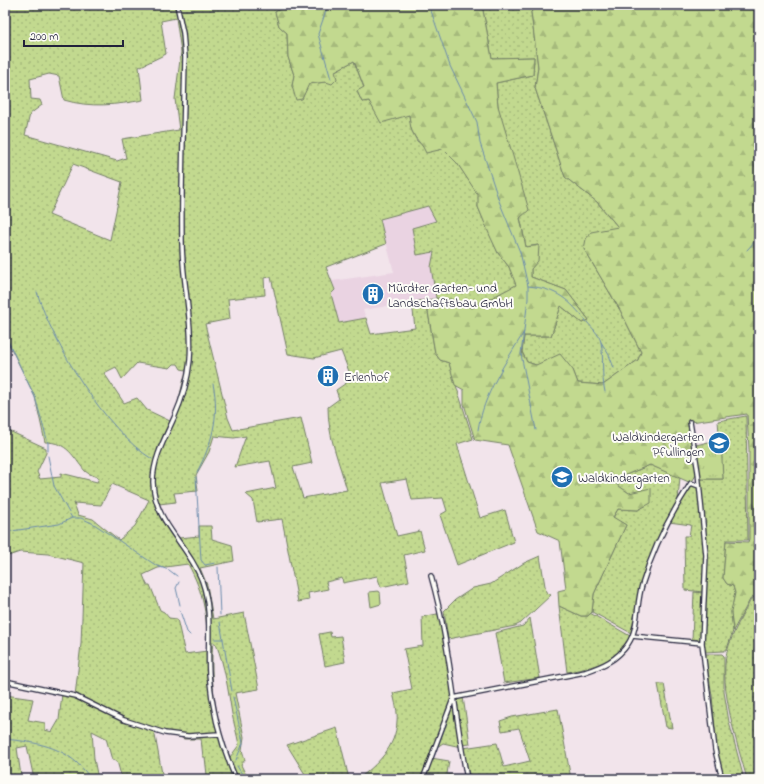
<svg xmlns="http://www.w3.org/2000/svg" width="764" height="784" font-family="'Indie Flower',sans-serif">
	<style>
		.built { fill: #ead3e2 }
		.grass { fill: url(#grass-dots); stroke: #727e65; fill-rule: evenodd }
		.forest { fill: url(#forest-firs); stroke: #727e65 }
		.park { fill: url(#park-tufts); stroke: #727e65 }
		.pitch { fill: #c2d98f; stroke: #727e65 }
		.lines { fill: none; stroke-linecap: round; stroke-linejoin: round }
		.stream { stroke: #6b8bad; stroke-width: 1 }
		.minor-casing { stroke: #22223b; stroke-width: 6 }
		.minor { stroke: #fdfcf7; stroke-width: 3.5 }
		.labels { text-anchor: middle; stroke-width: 4; stroke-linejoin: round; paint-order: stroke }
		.poi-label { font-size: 13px; fill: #22223b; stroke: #fdfcf7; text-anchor: start }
	</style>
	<defs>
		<pattern id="grass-dots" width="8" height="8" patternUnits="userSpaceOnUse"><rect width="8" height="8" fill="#c2d98f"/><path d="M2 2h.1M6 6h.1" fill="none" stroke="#a6ba7c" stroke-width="1.8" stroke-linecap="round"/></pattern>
		<pattern id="forest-firs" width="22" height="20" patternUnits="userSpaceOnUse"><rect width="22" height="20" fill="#c2d98f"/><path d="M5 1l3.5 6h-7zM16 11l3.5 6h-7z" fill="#a6ba7c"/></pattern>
		<pattern id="park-tufts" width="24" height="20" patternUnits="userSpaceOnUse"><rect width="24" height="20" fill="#c2d98f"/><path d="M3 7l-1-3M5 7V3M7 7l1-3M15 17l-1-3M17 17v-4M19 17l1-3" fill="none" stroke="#a6ba7c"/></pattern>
	</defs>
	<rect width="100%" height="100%" fill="#f2e4eb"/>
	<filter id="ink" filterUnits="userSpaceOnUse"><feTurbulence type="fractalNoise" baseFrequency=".025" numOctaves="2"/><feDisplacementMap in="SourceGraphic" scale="8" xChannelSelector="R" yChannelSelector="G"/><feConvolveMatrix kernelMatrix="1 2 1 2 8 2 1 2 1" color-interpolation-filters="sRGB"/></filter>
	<g filter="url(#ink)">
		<path class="built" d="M428,206L436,221L412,228L434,252L431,267L436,298L363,310L366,318L339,323L331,293L335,290L332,281L394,272L380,219Z"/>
		<path class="grass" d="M5,5H287L275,12L279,26L287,33L288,57L294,75L292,86L302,99L308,84L326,82L335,71L354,61L364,88L357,91L362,102L369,101L375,110L409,115L412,131L417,141L424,146L443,149L457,163L479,195L478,207L498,253L509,267L517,285L472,308L456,300L436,298L431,267L434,252L417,255L412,228L436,221L428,206L380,219L386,244L326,267L335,290L331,294L339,323L366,318L371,334L415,328L412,302L426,300L435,353L440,360L449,363L473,439L457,444L480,518L505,510L514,542L457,565L440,515L447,511L443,498L412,500L407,479L382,483L397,536L420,531L425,550L404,555L409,581L381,587L377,576L343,583L342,578L326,582L328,589L308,593L309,600L298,602L282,519L257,522L253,500L246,494L276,488L270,461L235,467L246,436L234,438L214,436L209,452L196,475L198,491L174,493L176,502L159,504L166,520L179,538L199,536V526H211L212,539L232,545L234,561L200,568L207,585L213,619L244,613L259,689L235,693L244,737L242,750L245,760L241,765L248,779H122L117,761L112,760L106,738L92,731L94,759L98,779H34L27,746L17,748L21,776L5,779V695L33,699L28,720L45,723V730L52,732L59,720L62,694L75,696L81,644L84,563L48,554L20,552L5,557V429L46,448V453L37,472L40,479L61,477V473L97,482L99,478C95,476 88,474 85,471C73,457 68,442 45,442L35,397L5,336ZM176,18L181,52L175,99L179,130L122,139L126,158L117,161L25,135L30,114L42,105L40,100L31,99L30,79L49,74L59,76L64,100C90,108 117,105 143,100L139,67L166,54L161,21ZM73,164L122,182L110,240L49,215ZM271,277L288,354L314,358L341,351L352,379L336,390L339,399L328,407C328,438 339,461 347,490L303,498L293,467L312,463L301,418L233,430L228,418L205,324L230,319L228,299L265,295L264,278ZM137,363L170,368L174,364H178L181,369L186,370L177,407L170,421L147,410L137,398L124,403L104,373L116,367L122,379ZM112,484L149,500L135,526L119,540L93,519L78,515L74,503L101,505ZM188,564C204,593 208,618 207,651L185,654L177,619L169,618L164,612L160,610L150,585H147L143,575L158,568ZM213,642L216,644C225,666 228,690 232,714C234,724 237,734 239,745L230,757C216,726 209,676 213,642ZM154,730L174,734L184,739H201L203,757H205L207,775L163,779Z
			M482,5H538L531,12L538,67L535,88L565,177L597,202L618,227L584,249L620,310L641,352L638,360L603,385L578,383L573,370L536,365L527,362L522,352L524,336H551L561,306L582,323L589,320L566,290L531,277V269L538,245L526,247L498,106L496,83L533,75L534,57L492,58Z
			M746,416L748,540H726L723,578L727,584L733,586L735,593L731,612L733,631L727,649L724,651L705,652L703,643L707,565L700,479H723L718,421Z
			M650,465L680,477L678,500L659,535L640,586L631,633L592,612L594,594L626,525L613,518L618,509L638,510L629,493L615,484L623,476Z
			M691,486L698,488L705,561L703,592L685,590L684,536H689L691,525L669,522Z
			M540,556L546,592L551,595L521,623L515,626L448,639L444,611L455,600L473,588L491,584L524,563Z
			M694,592L703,593L701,639L692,640Z
			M753,596L759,601V779H747C738,746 718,685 727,652C732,633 743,614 753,596Z
			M559,606L581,616H588L590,613L630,636C618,661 592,668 567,672Z
			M442,613L461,747L443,743L434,749L431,758L449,761L447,774L457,776V779H406L402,775L396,779H358C377,765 396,747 397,721C398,712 395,702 393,693L412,689L404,649L423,646L422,617Z
			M530,618L540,678L504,683L495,633L523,626Z
			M330,632L331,637L341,636L345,662L325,666L319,634Z
			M705,654H722L724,656V692L729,722L744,779H723L717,751L712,695Z
			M658,684H664L672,728L666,727Z
			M463,697L470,744L462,745L456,701Z
			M558,709L571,779H470L463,748L497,743L504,767L530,761L519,728L502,731L500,721L512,717Z
			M337,728L349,779H308L287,745Z"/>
		<path class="forest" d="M287,5H482L492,58L534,57L533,75L496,83L498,106L529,210L520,218L526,247L539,245L538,261L531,269V277L566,290L589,320L582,323L561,306L551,336H524L522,352L527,362L536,365L560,354L573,370L578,383L603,385L638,360L641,352L620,310L584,249L586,239L591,232L618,227L597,202L565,177L535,88L538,67L531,12L538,5H759V601L752,596L733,631L731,612L735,593L733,586L727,584L723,578L726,541L748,542L749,539V450L747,414L691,422L698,472L691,483L650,465L623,476L616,484L629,493L651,488V503L638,510L618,509L613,517L626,525L594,594L592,612L588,616H581L559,606L558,591L566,589L560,541L538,531L508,445L475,440L464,404V390L455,385L449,363L440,360L435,353L426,300C443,297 456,300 472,308L516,285L509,267L498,253L490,236L478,207V195L457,163L443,149L426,153C423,144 415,140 412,131C410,127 410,120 409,115L381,123L369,101L362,102L357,91L364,87L354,61L335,71L337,79L332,84L326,82L309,84L302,99L296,100L292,86L294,75L288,57L287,33L279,26L275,12Z"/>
		<path class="park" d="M721,439L723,479H700L696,445Z"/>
		<path class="pitch" d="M378,591L380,592L381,604L371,607L369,592Z"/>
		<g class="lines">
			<path class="stream" d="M328,5L318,34L331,79
				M429,5L450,66L477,122L480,143L499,201L520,252L528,286V299L521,354L536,430
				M747,250L759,237
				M528,286C558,289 569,300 587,322C592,328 599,334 601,342C604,359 601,375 605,392
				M37,292C52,343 106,431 152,459
				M5,335L35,397L48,443V451
				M601,342L609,355L614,368
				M478,430C483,395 506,362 524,332
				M48,456L54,486L72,518
				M197,472C212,444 220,416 213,384
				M196,477L201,560L205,565L215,563
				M5,532L59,524L72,518H81L94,524L157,566L169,570L177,576
				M218,567L220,615
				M179,582L176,588L180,605
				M180,611L187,632L190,635
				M220,622L232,691
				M215,639H223
				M233,697L243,743L236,760
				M5,739C42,743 69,747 91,779
				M434,757L447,722
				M237,766L245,779
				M426,777L432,760"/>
			<g class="minor-casing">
				<path id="minor" d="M177,5L183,33L185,57C184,118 181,179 182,241C182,281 193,320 190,360C188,381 182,400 174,418C165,438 153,459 153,482C154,523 189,545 202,581C213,612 207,642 209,674C212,711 221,745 236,779
					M690,422L698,472L706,555L702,643L715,750L722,779
					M431,576C450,642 454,712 467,779
					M632,636L702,643
					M5,681L75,696L124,720L165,733L188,736L219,734
					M453,698L585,672C603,666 617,660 628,644C639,628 636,604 642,585C653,548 670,515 691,483L699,486
					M423,779L453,699"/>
			</g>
			<use href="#minor" class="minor"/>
		</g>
	</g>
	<defs>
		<g id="building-disc" transform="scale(1.15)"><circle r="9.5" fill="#1f6fb2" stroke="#fdfcf7"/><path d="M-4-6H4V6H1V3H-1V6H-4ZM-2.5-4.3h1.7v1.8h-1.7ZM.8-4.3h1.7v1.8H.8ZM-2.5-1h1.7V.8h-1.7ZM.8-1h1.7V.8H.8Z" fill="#fff"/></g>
		<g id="school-disc" transform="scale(1.15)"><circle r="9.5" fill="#1f6fb2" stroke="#fdfcf7"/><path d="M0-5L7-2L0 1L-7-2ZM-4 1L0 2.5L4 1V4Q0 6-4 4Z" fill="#fff"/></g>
	</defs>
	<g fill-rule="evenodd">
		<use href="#building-disc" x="373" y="294"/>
		<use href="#building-disc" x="328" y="376"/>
		<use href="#school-disc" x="719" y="443"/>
		<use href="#school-disc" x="562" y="477"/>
	</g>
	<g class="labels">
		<g class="poi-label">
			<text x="388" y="292">Mürdter Garten- und<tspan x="388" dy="15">Landschaftsbau GmbH</tspan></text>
			<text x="344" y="381">Erlenhof</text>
			<text x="704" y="441" text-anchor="end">Waldkindergarten<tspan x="704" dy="15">Pfullingen</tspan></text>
			<text x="578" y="482">Waldkindergarten</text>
		</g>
	</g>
	<rect width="764" height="784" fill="none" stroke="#fdfcf7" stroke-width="20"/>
	<rect x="10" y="10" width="744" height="764" fill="none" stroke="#22223b" stroke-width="1.5" filter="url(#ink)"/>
	<path d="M24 40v6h99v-6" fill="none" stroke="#22223b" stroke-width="2"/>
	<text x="30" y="40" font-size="12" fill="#22223b" stroke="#fdfcf7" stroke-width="3" paint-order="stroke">200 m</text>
</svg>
